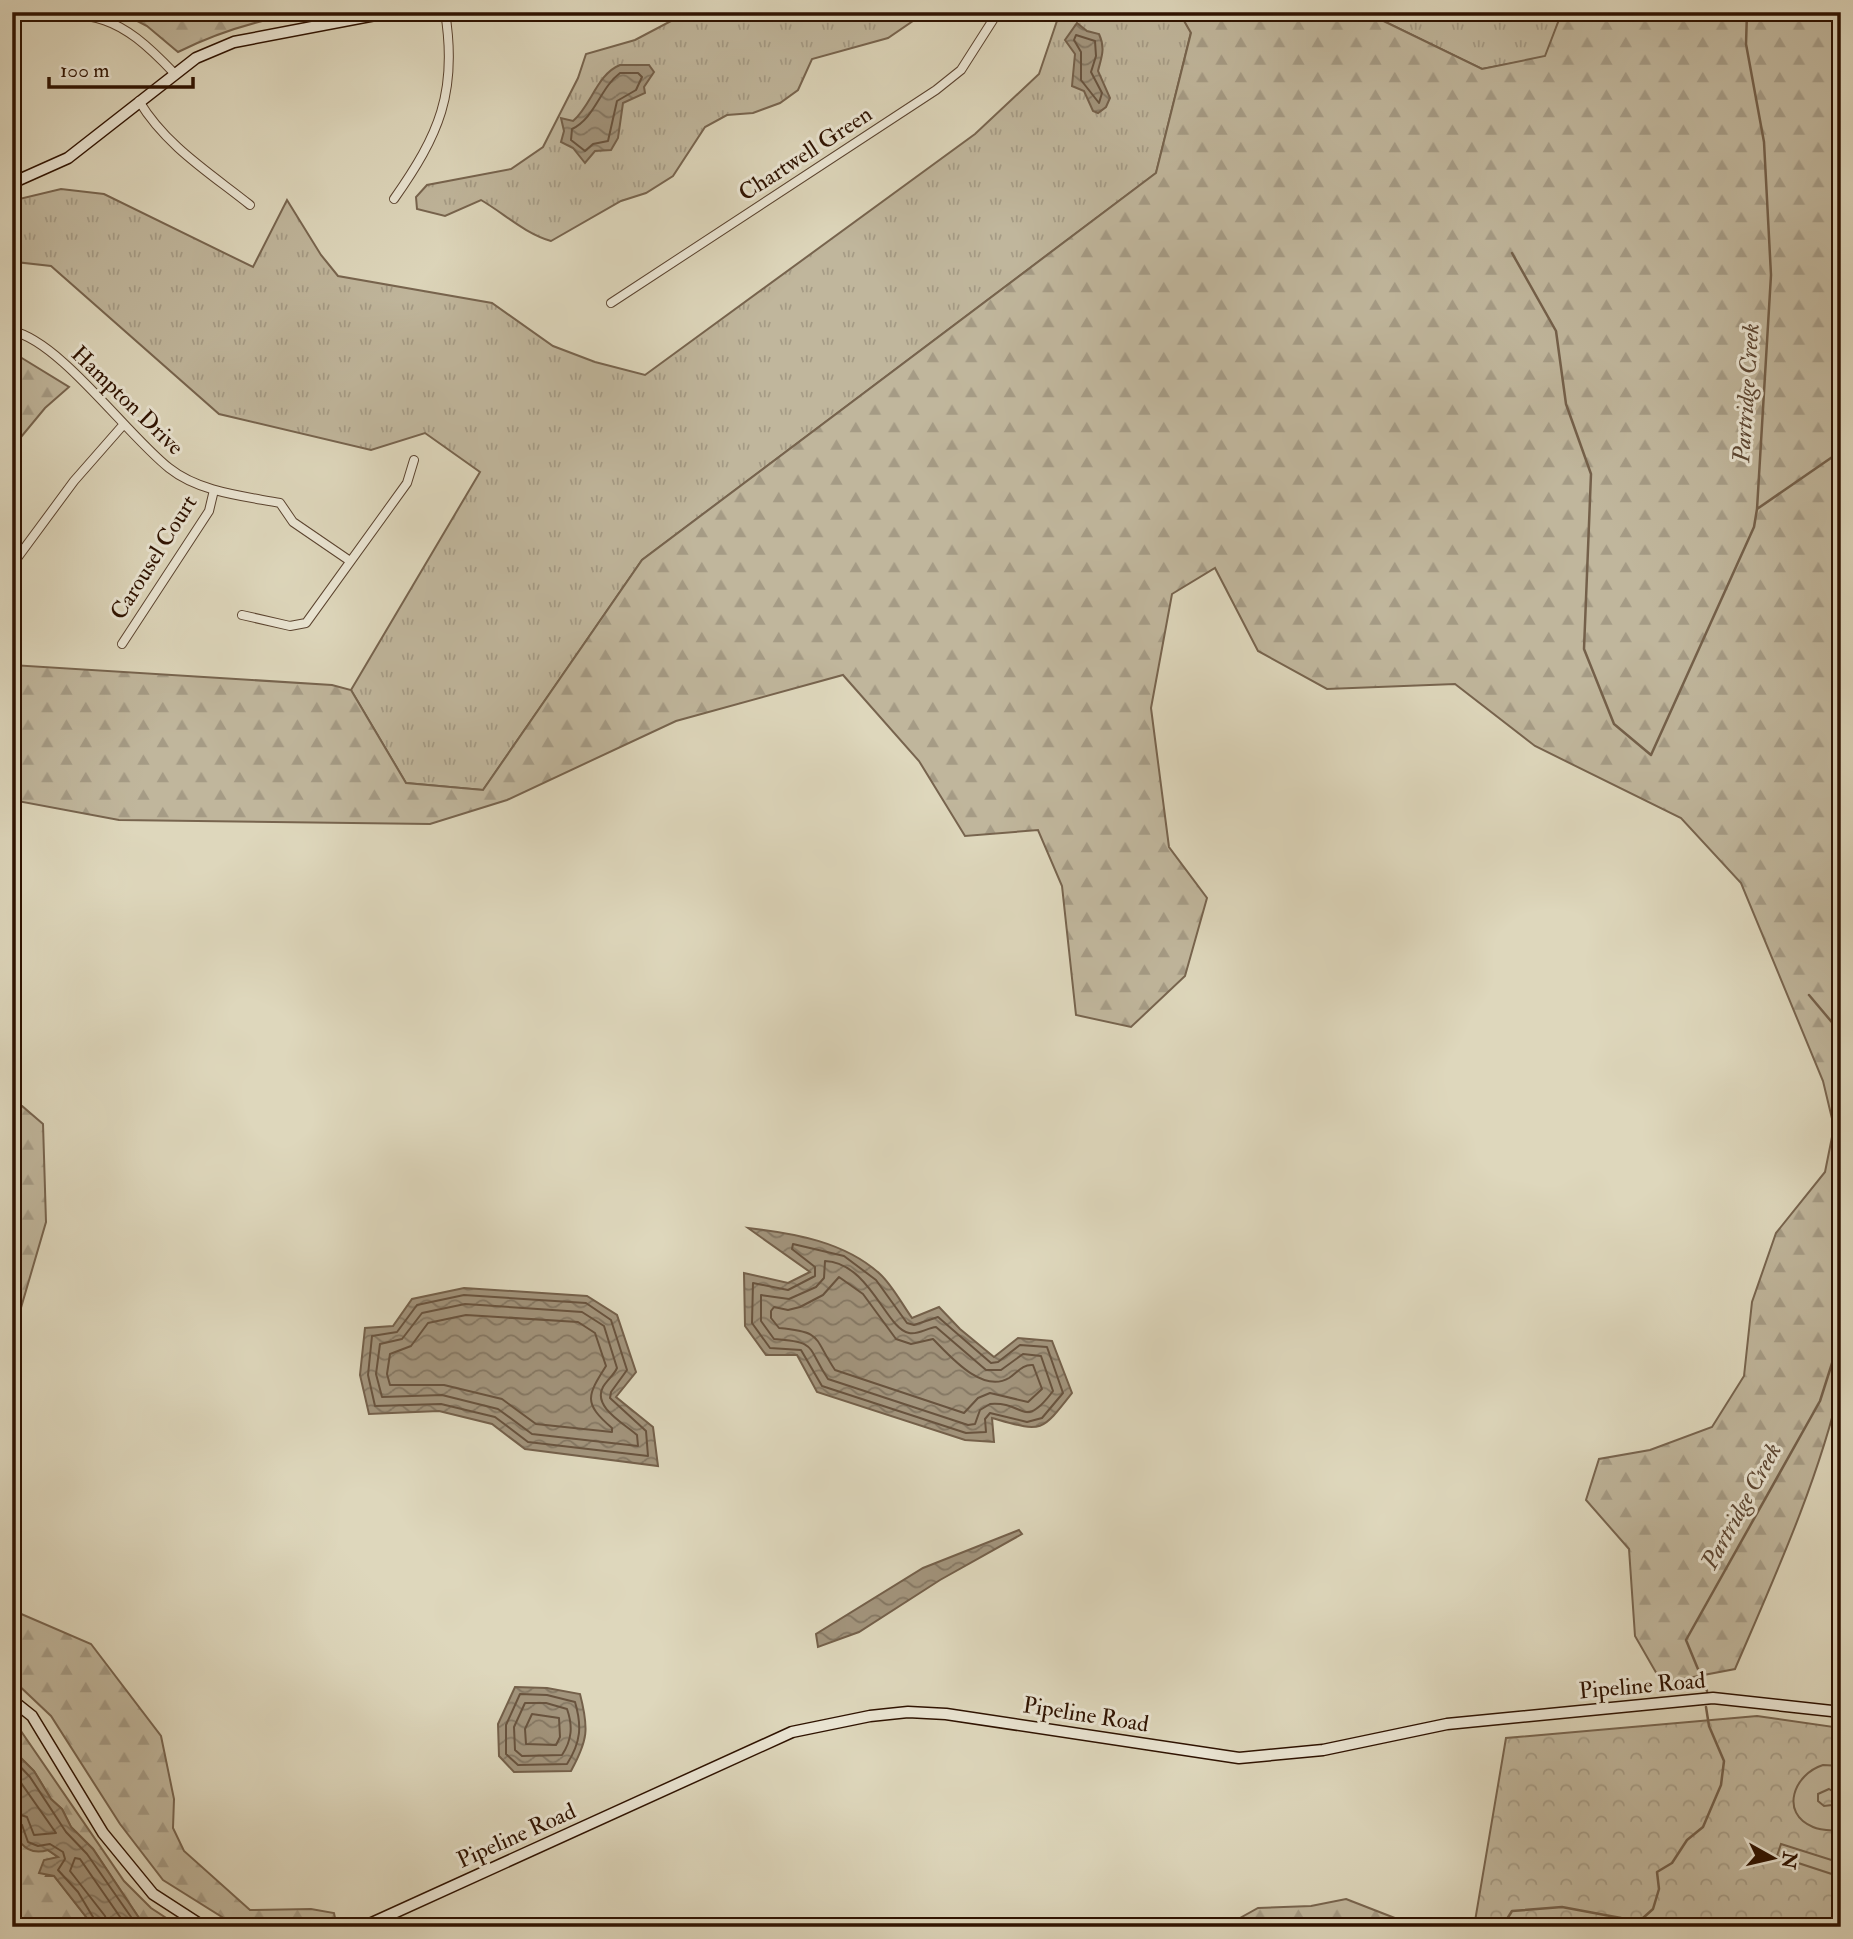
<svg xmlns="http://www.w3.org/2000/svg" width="1853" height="1939" font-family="'IM FELL Double Pica',serif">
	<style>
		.grass { fill: url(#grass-tufts); stroke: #77644e; stroke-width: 2 }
		.forest { fill: url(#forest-firs); stroke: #77644e; stroke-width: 2 }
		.park { fill: url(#park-crowns); stroke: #77644e; stroke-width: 2 }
		.garden { fill: #c0b69c; stroke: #77644e; stroke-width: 2; fill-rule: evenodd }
		.water { fill: url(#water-waves); stroke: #74604a; stroke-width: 2 }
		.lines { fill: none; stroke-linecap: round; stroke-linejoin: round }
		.shore { stroke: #68533e; stroke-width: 2 }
		.stream { stroke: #74604a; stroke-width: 2.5 }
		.street-casing { stroke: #5a432f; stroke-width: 10 }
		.secondary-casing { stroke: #2e1200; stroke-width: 13 }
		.street { stroke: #eae5d3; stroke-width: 8 }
		.secondary { stroke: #eae5d3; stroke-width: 10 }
		.labels { text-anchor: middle; stroke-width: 6; stroke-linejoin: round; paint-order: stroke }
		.street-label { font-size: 23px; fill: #2e1200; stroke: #eae5d3 }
		.water-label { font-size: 24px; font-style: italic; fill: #5c4632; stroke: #eae5d3 }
	</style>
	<defs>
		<pattern id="grass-tufts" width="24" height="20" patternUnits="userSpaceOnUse" patternTransform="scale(1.75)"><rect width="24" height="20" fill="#c0b69c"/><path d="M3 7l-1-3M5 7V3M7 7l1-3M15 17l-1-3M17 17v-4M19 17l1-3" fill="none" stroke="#a59b85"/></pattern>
		<pattern id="forest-firs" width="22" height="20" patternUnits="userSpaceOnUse" patternTransform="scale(1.75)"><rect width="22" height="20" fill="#c0b69c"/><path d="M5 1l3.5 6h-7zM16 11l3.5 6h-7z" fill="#a59b85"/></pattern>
		<pattern id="park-crowns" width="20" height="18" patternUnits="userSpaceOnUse" patternTransform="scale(1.75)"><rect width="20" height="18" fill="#c0b69c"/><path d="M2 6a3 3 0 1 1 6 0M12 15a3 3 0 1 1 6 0" fill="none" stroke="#a59b85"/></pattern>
		<pattern id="water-waves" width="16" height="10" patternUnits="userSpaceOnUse" patternTransform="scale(1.75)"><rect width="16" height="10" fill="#a2947c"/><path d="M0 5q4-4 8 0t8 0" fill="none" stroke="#847763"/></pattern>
	</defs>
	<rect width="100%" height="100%" fill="#ded7bc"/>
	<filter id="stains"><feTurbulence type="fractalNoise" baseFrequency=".00286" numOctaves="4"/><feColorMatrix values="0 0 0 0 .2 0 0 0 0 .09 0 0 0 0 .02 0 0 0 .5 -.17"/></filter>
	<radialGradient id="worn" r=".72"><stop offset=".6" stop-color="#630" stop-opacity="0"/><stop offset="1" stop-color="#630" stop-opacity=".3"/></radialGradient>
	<path class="grass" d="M688,12H926L888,38L812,59L798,90L780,103L753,113L727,115L705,127L673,176L646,193L621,201L551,241C524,233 505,214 481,200L445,216L417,209L416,197L427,185L511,169L543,147L578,78L586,54L635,40Z
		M1060,12H1179L1191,32L1156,173L642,560L483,790L406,783L351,690L480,472L425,433L371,450L219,414L51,266L16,262L15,200L61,189L104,194L253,267L287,200L321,255L338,276L492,303L553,346L595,362L645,375L975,134L1039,74Z
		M1365,12H1562L1546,57L1482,69Z"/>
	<path class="forest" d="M120,12H307C261,19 220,31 178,52L147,26Z
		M1179,12H1365L1482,69L1545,56L1562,12H1841V1383C1818,1482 1775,1576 1735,1669L1662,1683L1635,1636L1629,1549L1586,1500L1599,1459L1650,1450L1712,1427L1744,1376L1752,1302L1776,1233L1825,1172L1834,1127L1823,1081L1741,883L1681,818L1535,746L1455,684L1327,689L1258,651L1215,568L1172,594L1151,708L1169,847L1207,898L1185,976L1131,1027L1076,1015L1062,886L1038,830L965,836L919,761L843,675L676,721L507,800L430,824L119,820L12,800V665L332,685L351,690L406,783L483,790L642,560L1156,173L1191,33Z
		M12,352L69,387L45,408L12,448Z
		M12,1103L22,1106L43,1124L46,1222L18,1318L12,1326Z
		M12,1610L91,1644L161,1736L174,1799L173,1828L184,1851L250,1910L311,1909L334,1913L335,1918L321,1927H238L163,1880L120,1824L51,1716L12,1679Z
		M12,1718L124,1881L151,1908L180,1927H145L93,1849L71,1827L62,1809L51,1799L34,1771L12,1749Z
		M12,1826L58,1857L46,1876H54L94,1927H12Z
		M1346,1899L1418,1927H1224L1258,1908L1311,1906Z"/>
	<path class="park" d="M1757,1716L1841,1728V1927H1474L1506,1738Z"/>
	<path class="garden" d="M1823,1765L1841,1766V1831C1832,1830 1821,1831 1813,1827C1779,1813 1794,1774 1823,1765ZM1829,1789L1834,1792L1836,1801L1832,1805L1824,1806L1818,1801V1794Z
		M1781,1844L1841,1863V1877L1777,1856Z"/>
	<path class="water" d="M1077,23L1087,31L1099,34C1106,49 1101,58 1098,71L1110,98L1106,107L1098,113L1093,111L1084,91L1072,86L1075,54L1065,40Z
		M620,65H649L654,72L644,87L645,93L623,103L618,138L611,150L595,151L585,163L573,148L561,142L564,131L561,118L573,121C591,106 597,74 620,65Z
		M748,1228C794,1233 845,1242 880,1274C892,1285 902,1304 912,1318L939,1307L960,1329L994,1357L1018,1338L1052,1341L1072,1393C1040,1434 1042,1432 992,1418L994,1442L965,1440L817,1392L797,1355H766L745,1326L744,1273L788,1283L810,1272Z
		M464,1288L587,1296L617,1315L636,1372L616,1397L653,1427L658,1466L525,1449L492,1424L439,1411L369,1414L360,1375L365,1328L393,1326L412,1299Z
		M1019,1530L1022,1534L940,1580L859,1632L818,1647L816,1634L923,1568Z
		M515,1687L547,1688L580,1694C589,1729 588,1740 571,1771L514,1772L499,1756L498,1724Z
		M12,1749L34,1771L51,1799L62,1809L71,1827L93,1849L145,1927H94L54,1876L39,1873L44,1860L58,1857L48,1850C32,1855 23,1848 14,1834L17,1829L12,1826Z"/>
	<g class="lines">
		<path class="shore" d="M1076,35L1095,41L1096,56L1091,72L1102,93L1099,103L1081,80V52L1074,40Z
			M638,73L642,77L636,90L617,101L608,141L593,144L585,151L571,140L572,129C595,118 600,88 620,73Z
			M793,1244L844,1256L876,1280L907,1323L914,1325L938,1317L991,1363L998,1362L1020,1345L1047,1347L1063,1393L1042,1418L1027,1422L990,1413L985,1419L986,1432L966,1433L822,1386L801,1350L770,1348L752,1323L753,1283L788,1290L815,1276V1267L792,1249Z
			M825,1261C870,1263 886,1329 909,1333C918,1335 927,1328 936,1327L986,1370H1001L1023,1354L1041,1356L1053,1391C1023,1431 1025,1401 990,1404L980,1410L975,1424L968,1425L828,1379C806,1346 818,1342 774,1339L761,1321V1295L789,1299L816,1287L824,1278Z
			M839,1277L863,1294L896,1339L911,1344L933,1339C950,1356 982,1394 1009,1378C1017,1373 1022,1364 1033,1365L1042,1389L1028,1402L990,1393L978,1398L964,1413L835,1370C813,1337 823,1332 779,1328L771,1318V1311L774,1307L788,1310L800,1307L823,1295Z
			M464,1295L586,1303L611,1320L627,1370L611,1392L610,1398L646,1431L648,1456L528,1442L495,1417L441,1404L375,1406L368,1375L372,1336L397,1332L417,1305Z
			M465,1304L582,1312L604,1326L617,1368C614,1375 607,1380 603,1387C592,1407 625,1424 637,1435L638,1446L532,1434L498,1409L442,1395L382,1397L376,1374L380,1344L402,1339L422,1313Z
			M466,1315L578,1322L595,1333L606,1366C587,1396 583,1403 612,1428V1432L536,1424L502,1399L444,1385H390L387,1374L390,1354L411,1346L428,1323Z
			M520,1694L547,1695L575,1702C582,1726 581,1742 567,1764L518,1765L506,1754V1725Z
			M525,1703H546L567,1709C573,1726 572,1740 562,1755L522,1756L515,1750L514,1727Z
			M532,1714L559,1718L560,1737L556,1745L526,1744L525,1729Z
			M12,1758L30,1777L66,1832L87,1854L138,1927
			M12,1770L56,1833L34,1835L27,1817L12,1812
			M12,1821L22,1825L28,1842L38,1846L50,1844L63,1852L65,1859L58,1870L78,1892L99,1927
			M108,1927L105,1916L70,1871L75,1858L80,1859L127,1927"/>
		<path class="stream" d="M1512,253L1556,331L1566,404L1591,474L1584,649L1614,724L1651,755L1754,527L1757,509L1771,275L1764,142L1746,44L1747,12
			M1757,509L1841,451
			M1809,995L1841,1033
			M1707,1691L1686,1640L1820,1401L1841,1335
			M1502,1927L1512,1911L1562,1907L1621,1918L1627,1927
			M1633,1927L1653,1909L1659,1889L1657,1872L1672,1863L1687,1840L1703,1827L1721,1785L1724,1761L1709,1726L1706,1707"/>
		<g class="street-casing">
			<path id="street" d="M12,14C96,13 114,10 174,73
				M139,101C166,146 210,173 250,205
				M394,199C439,135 458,92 445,12
				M611,303L936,90L961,70L998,12
				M12,331C60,341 127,435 169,468C199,492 243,496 280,503L293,522L350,561
				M12,565L74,481L124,424
				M242,615L290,626L306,623L407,483L414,460
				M122,644L209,511L214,490"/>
		</g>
		<g class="secondary-casing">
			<path id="secondary" d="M12,183L68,158L196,58L234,42L391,12
				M12,1700L32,1716L103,1833L153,1894L204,1927
				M363,1927L792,1732L870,1716L908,1712L946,1714L1239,1758L1323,1750L1447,1724L1713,1698L1841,1712"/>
		</g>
		<use href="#street" class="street"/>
		<use href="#secondary" class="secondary"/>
	</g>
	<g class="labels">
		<g class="street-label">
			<text transform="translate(805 153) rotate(-33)" y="8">Chartwell Green</text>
			<text transform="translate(128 400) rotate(44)" y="8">Hampton Drive</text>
			<text transform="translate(153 557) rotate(-58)" y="8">Carousel Court</text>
			<text transform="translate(1642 1685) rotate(-5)" y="8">Pipeline Road</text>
			<text transform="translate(1086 1714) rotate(9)" y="8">Pipeline Road</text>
			<text transform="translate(516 1835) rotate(-24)" y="8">Pipeline Road</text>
		</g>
		<g class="water-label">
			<text transform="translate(1746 393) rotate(-86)" y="8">Partridge Creek</text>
			<text transform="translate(1741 1506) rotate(-61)" y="8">Partridge Creek</text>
		</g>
	</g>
	<rect width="1853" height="1939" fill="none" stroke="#ded7bc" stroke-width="42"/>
	<rect x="14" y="14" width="1825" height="1911" fill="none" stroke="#2e1200" stroke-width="3.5"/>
	<rect x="21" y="21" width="1811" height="1897" fill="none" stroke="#2e1200" stroke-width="2"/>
	<g transform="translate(1773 1858) rotate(98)" stroke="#eae5d3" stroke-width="5" paint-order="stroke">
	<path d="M0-5L12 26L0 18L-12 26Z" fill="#2e1200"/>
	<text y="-10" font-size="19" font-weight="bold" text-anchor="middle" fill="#2e1200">N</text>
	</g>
	<path d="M49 77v10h144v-10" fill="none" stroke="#2e1200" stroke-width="3.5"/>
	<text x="60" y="77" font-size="21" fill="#2e1200" stroke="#eae5d3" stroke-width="5" paint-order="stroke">100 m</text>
	<rect width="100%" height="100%" filter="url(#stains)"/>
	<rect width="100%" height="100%" fill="url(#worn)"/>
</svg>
